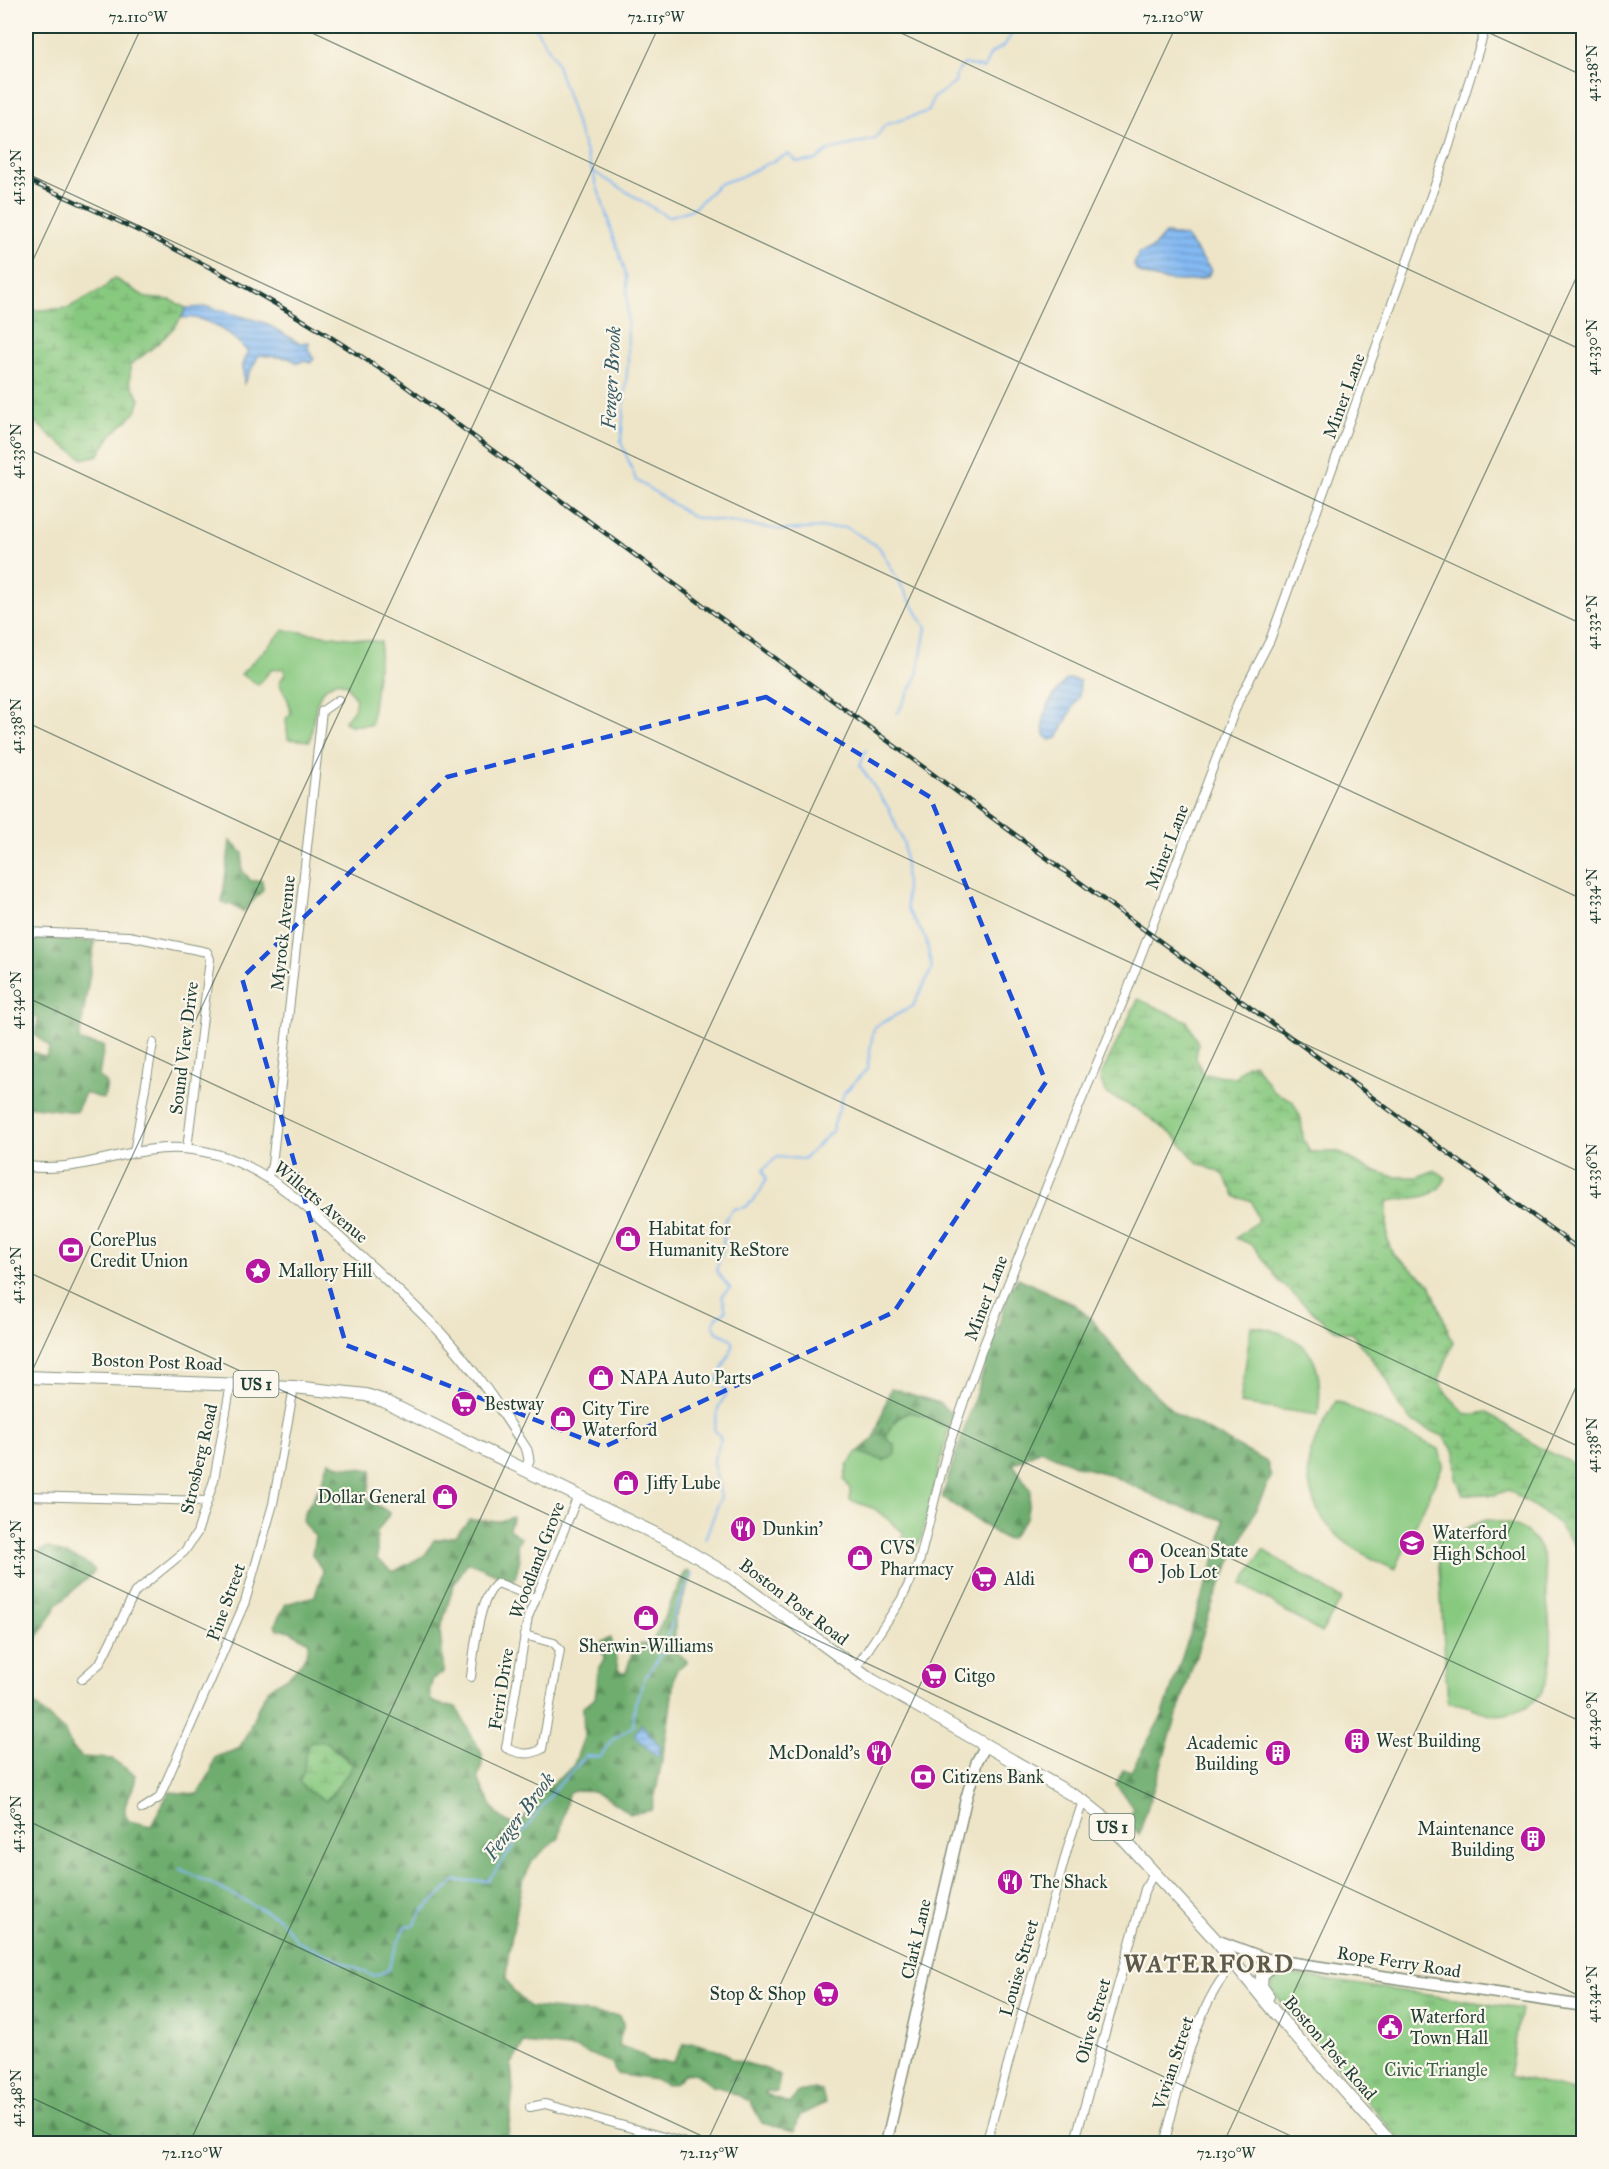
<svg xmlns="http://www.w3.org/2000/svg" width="1609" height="2169" font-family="'IM FELL Great Primer',serif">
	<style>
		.grass { fill: #88c980; stroke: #54835a; stroke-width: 1.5 }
		.forest { fill: url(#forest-firs); stroke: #467551; stroke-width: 1.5; fill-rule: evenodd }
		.wetland { fill: url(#wetland-marsh); stroke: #54835a; stroke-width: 1.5 }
		.park { fill: url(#park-tufts); stroke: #54835a; stroke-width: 1.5 }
		.water { fill: url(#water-rules); stroke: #527b94; stroke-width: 1.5 }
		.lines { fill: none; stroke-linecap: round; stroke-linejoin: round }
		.stream { stroke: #84b9f3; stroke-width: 2 }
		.minor-casing { stroke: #86917e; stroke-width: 10 }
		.tertiary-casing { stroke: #86917e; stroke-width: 11 }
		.secondary-casing { stroke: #86917e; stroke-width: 13 }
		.primary-casing { stroke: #86917e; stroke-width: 14 }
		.minor { stroke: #fff; stroke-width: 8 }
		.tertiary { stroke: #fff; stroke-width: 9 }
		.secondary { stroke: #fff; stroke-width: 10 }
		.primary { stroke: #fff; stroke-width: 12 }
		.rail-casing { stroke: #1f3d34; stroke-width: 4.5 }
		.rail { stroke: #fbf7ec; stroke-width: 2; stroke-dasharray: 7; stroke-linecap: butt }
		.marked { fill: none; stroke: #1d4ed8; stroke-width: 4.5; stroke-dasharray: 12 8; stroke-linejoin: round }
		.ticks { fill: none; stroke: #1f3d34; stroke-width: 1.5; stroke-opacity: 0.45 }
		.labels { text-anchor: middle; stroke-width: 4.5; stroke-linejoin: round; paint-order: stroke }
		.shield { fill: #fbf7ec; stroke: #61756b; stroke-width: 1.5 }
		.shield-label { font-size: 16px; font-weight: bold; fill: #1f3d34 }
		.street-label { font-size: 18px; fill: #1f3d34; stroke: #fbf7ec }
		.poi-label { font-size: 18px; fill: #1f3d34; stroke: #fbf7ec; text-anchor: start }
		.park-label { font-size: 18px; fill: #396047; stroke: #fbf7ec }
		.water-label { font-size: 20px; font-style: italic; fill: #385c64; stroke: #fbf7ec }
		.district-label { font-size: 24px; font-weight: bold; letter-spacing: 1.5px; fill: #5e5b4b; stroke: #fbf7ec }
		.neatline { fill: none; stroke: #1f3d34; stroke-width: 2 }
		.ticks-label { font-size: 15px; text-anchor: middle; fill: #1f3d34 }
	</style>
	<defs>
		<pattern id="forest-firs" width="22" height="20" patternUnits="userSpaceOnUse" patternTransform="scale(1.5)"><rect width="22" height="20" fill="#6ead6e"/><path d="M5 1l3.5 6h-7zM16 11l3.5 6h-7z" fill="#5a8e5b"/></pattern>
		<pattern id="wetland-marsh" width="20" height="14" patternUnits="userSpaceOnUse" patternTransform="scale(1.5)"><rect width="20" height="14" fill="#88c980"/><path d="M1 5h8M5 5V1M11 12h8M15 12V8" fill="none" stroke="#6fa46a"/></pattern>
		<pattern id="park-tufts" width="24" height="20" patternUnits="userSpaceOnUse" patternTransform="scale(1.5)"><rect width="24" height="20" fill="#88c980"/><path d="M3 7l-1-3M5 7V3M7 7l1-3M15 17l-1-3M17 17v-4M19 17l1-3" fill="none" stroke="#6fa46a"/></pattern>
		<pattern id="water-rules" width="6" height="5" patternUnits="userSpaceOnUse" patternTransform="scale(1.5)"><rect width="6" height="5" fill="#84b9f3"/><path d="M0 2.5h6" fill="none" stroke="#6b98c6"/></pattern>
	</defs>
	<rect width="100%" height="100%" fill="#fbf7ec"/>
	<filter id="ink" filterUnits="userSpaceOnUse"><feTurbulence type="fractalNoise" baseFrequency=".0167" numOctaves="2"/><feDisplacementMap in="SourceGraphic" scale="12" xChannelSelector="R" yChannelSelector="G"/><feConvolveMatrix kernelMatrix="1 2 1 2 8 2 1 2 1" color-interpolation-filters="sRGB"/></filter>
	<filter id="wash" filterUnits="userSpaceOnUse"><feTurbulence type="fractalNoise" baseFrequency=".008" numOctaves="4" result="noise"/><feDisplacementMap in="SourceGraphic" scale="24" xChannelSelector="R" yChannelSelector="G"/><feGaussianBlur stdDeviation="1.35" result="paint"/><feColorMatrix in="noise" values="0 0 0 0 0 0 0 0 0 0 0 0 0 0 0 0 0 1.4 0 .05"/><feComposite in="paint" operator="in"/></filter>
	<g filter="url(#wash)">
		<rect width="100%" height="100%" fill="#eee5c8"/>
		<path class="grass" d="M284,630L381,642L371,725H350L344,722L354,709L356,700L347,685L338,681C312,689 315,718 310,741L288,739L286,719L291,713L288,700L279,683L285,674L284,668L271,670L258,685L241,674Z
			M1251,1326C1308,1334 1326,1359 1318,1415L1240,1404Z
			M1336,1401L1439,1449L1443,1465L1395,1570C1359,1552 1325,1537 1312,1496C1309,1484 1306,1467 1310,1455C1316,1436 1327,1418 1336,1401Z
			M909,1412L925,1416L949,1428L921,1539L917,1545H911L902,1538L904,1533L875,1509L850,1500V1489L844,1479L848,1464L858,1452L885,1461C885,1438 887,1423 909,1412Z
			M1487,1520C1503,1522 1521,1524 1533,1538C1548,1555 1546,1578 1547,1599C1551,1642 1565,1704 1505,1714C1484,1718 1470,1702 1448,1703L1437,1538C1456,1537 1468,1525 1487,1520Z"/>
		<path class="forest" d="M230,841L243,853L242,870L251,881L262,880L263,890L243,912L232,905L222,903Z
			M26,938L95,941L79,1041L104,1046L99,1076L107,1084L104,1099L85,1093L76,1112L26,1106V1060L32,1052L46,1057L50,1047L35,1035L38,1018L26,1013Z
			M1018,1278L1075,1305L1096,1324L1134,1374L1175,1413L1267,1462L1271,1477L1214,1599L1139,1834L1126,1820L1134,1809L1116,1784L1123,1770L1131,1771L1163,1714L1220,1543L1224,1520L1174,1505L1108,1474L1077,1466L1040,1450L1013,1464L1031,1491L1026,1518L1010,1539L1003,1538L942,1497L1010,1290Z
			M891,1388L939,1403L953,1415L949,1428L925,1416L909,1412C897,1418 891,1425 885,1437L895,1446V1454C885,1466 872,1455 858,1452L874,1438Z
			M329,1461L340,1466L372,1470L367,1499L390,1513L377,1532V1559L393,1572L425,1555L434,1540L456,1536L469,1520L500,1521L513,1517L509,1529L521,1538L517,1545L520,1559L515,1578L510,1580L468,1562L454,1584L440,1631L444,1672L433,1679C423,1707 436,1703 456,1707L482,1754V1764L478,1778C484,1793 500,1830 521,1823L541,1793L573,1767L584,1737L583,1707L595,1698L598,1672L604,1659L601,1642L611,1638L618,1669L621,1673H626L634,1646L653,1641L684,1574L687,1571L693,1575L675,1618V1650L687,1661L677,1670L674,1676C670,1722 661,1766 652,1810L629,1814C615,1802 586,1782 568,1794L559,1837L533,1860L522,1883L508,1956L506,1979L514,1992L530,2007L620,2016L624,2023L618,2045L641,2054L650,2062H673L684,2044L694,2043L723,2051L732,2059L766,2069L780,2076L777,2092L765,2091V2094L790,2104L798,2092L815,2089L822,2091L825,2103L800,2115L795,2131L762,2123L750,2101L722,2088L712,2086L695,2073L684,2074L675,2083L667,2085L655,2080L617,2074L611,2063L577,2049L524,2043L511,2065L513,2090L507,2143H26V1697L65,1732L71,1746L82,1757L112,1759L135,1775C138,1790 116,1805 129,1821L151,1826L169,1792L198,1794L211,1772L215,1757L238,1749C251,1734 254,1708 268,1690C275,1682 285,1681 291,1674C299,1666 309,1653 309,1642L290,1631L277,1629L275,1624L286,1604L315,1596L323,1571L312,1554L315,1536L303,1523L304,1513L321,1485ZM326,1742L349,1759L350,1772C339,1780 336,1794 326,1801L305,1789L299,1781L306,1767V1752Z
			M48,1547C59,1553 91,1562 95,1571L57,1605L42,1631L26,1651V1562L33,1561L38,1552Z"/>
		<path class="wetland" d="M114,278L147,298L171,300L186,308C177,331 150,350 130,365V382L140,399L136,412L112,434L98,455L83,459L53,438L26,414V311L68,308L104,288Z
			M1138,999L1187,1021L1198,1043L1196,1058L1203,1074L1235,1077L1246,1065L1254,1063L1274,1092L1292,1100L1301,1118L1303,1138L1310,1152H1339L1363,1167L1394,1177H1417L1435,1170L1446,1178C1433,1204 1412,1195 1387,1202V1237L1392,1253L1430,1284L1453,1343L1439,1380L1447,1394L1467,1415L1488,1412L1538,1447L1579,1466L1583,1464V1555L1553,1519L1509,1490L1494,1495L1463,1494L1456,1478L1455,1452L1443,1436L1414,1423L1399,1406L1386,1377L1352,1334L1335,1330L1324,1322L1279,1281L1253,1245L1236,1238L1258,1221L1252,1201L1236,1197L1223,1174L1198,1163L1173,1135L1137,1109L1105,1093L1100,1077Z
			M311,1741L326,1742L353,1765C352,1768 328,1799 325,1801L305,1789L299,1781C309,1769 301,1751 311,1741Z"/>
		<path class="park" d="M1263,1550L1342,1599L1321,1633L1242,1584Z
			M1280,1973L1521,2009L1509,2076L1583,2093V2143H1403L1273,1992L1271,1979Z"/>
		<path class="water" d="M1165,234L1185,236L1211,270L1208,276C1190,285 1154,281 1137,271L1134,265L1139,253L1152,249Z
			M209,307L265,323L299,343L309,342L308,349L314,359L310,363L304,360L298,363L289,358L259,355L244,383L243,365L248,352C233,335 205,314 182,318L186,308Z
			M1068,679L1080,681L1079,696L1057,738L1050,740C1032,727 1055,688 1068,679Z
			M641,1724L660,1746L659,1755L656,1756L634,1735Z"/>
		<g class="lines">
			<path class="stream" d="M534,26L555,59L627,277L628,360L621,442L636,480L693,517L782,530L846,527L879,547L926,628L917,677L897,714
				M594,172L668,217L693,209L719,184L740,177L788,154L798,162L816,160L829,150L875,139L885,125L929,111L933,98L955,83L956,74L964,64L984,68L991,53L1004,46L1017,26
				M705,1539L721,1497L713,1462L721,1438L714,1429L718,1408L727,1392L717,1380L734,1344L730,1338L717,1332L713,1324L717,1317L726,1311L722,1295L730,1288L716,1271L723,1248L725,1219L733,1209L746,1207L759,1194L766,1179L763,1170L777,1157L804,1159L832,1131L844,1093L867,1069L874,1027L913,1006L932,969L926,939L907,909L904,844L889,809L860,766L866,750
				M181,1869L279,1918L297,1941L373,1976L387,1971L404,1928L414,1925C424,1903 440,1899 454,1881H488L555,1789L586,1756L601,1757L615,1738L633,1726L635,1703L645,1678L666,1646L674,1615L692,1574"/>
		</g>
	</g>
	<g filter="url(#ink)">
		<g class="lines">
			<g class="minor-casing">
				<path id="minor" d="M26,932L129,936L207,952L210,959L187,1149
					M134,1152L153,1043
					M268,1176L272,1165L322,711L338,700
					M26,1496L207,1501
					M524,1635L554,1643L560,1650L542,1749C530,1756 519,1754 506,1748L528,1617L578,1496
					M855,1669L901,1600L919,1563L946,1454L981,1352L1069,1130L1125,997L1238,702L1270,640L1448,149L1486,26
					M471,1677C474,1654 478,1596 498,1583L535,1598
					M82,1679L100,1663L135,1592L184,1552L197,1533L214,1480L231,1383
					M142,1809L159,1798L245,1602L273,1504L294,1387
					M530,2107L545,2104L689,2144
					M986,2144L1069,1843L1083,1801
					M1074,2144L1145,1889L1154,1873
					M1164,2144C1178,2093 1196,1999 1235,1964"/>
			</g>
			<g class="tertiary-casing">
				<path id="tertiary" d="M26,1166C80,1175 132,1143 188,1149C256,1156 300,1201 348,1245C379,1273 412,1302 441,1333C474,1368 501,1410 527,1450L529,1460L526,1469"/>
			</g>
			<g class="secondary-casing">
				<path id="secondary" d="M1216,1940L1267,1959L1584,2006
					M886,2144L966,1799L977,1761L986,1745"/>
			</g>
			<g class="primary-casing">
				<path id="primary" d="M26,1377L294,1387L366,1395L384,1401L674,1543L730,1576L872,1680L1083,1801L1103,1817L1214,1938L1276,2014L1392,2144
					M1268,1996L1261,1986L1262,1975L1270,1967L1283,1961"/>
			</g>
			<use href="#minor" class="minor"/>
			<use href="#tertiary" class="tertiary"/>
			<use href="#secondary" class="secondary"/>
			<use href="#primary" class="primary"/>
			<g class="rail-casing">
				<path id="rail" d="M26,180C155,234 280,301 397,380L1584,1253"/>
			</g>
			<use href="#rail" class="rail"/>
		</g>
	</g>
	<path class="marked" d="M766,697L930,797L1046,1082L894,1312L604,1447L346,1345L242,978L447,777Z"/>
	<path class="ticks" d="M297,26L1584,625M886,26L1584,351M1474,26L1584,76M26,173L1584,900M26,275L142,26M26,448L1584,1174M26,722L1584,1449M26,997L1584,1723M26,1271L1584,1998M26,1384L659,26M26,1546L1308,2144M26,1820L719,2144M26,2095L130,2144M189,2144L1176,26M706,2144L1584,261M1223,2144L1584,1370"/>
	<defs>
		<g id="shop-disc" transform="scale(1.35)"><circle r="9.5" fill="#b5179e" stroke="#fbf7ec"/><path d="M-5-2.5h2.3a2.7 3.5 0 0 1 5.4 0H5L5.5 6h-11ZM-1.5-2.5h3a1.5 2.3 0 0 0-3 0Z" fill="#fff"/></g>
		<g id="bank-disc" transform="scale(1.35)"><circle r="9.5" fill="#b5179e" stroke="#fbf7ec"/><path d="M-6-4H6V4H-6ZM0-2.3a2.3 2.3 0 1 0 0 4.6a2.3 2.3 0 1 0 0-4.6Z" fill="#fff"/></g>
		<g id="sight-disc" transform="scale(1.35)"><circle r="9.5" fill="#b5179e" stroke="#fbf7ec"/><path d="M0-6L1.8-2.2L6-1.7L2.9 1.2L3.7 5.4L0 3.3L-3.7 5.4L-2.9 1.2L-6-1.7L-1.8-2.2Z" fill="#fff"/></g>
		<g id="supermarket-disc" transform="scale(1.35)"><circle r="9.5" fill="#b5179e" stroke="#fbf7ec"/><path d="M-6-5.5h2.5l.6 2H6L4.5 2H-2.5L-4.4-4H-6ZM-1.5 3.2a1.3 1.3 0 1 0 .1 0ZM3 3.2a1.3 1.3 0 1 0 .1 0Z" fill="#fff"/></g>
		<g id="restaurant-disc" transform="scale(1.35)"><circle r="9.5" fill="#b5179e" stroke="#fbf7ec"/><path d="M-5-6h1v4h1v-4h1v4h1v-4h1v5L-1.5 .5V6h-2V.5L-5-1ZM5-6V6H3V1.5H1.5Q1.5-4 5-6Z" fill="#fff"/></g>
		<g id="school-disc" transform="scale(1.35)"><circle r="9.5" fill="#b5179e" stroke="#fbf7ec"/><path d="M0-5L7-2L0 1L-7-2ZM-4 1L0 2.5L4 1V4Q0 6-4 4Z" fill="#fff"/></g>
		<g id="building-disc" transform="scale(1.35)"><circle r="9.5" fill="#b5179e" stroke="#fbf7ec"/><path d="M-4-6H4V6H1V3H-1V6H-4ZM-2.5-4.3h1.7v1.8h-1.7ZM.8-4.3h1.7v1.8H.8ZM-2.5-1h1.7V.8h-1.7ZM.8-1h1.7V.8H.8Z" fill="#fff"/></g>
		<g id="civic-disc" transform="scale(1.35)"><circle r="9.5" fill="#b5179e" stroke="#fbf7ec"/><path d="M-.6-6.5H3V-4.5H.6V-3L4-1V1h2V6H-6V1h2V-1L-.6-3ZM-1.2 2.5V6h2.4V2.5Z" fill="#fff"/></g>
	</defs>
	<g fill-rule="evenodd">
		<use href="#shop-disc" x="628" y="1239"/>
		<use href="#bank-disc" x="71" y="1250"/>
		<use href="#sight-disc" x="258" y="1271"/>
		<use href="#shop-disc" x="601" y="1378"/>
		<use href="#supermarket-disc" x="464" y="1404"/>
		<use href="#shop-disc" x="563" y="1419"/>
		<use href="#shop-disc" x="626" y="1483"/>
		<use href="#shop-disc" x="445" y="1497"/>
		<use href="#restaurant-disc" x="743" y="1529"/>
		<use href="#school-disc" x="1412" y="1543"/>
		<use href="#shop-disc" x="860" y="1558"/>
		<use href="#shop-disc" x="1141" y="1561"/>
		<use href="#supermarket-disc" x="984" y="1579"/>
		<use href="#shop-disc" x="646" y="1618"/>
		<use href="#supermarket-disc" x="934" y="1676"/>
		<use href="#building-disc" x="1357" y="1741"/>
		<use href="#restaurant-disc" x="879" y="1753"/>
		<use href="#building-disc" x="1278" y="1753"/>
		<use href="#bank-disc" x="923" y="1777"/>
		<use href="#building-disc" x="1533" y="1839"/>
		<use href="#restaurant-disc" x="1010" y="1882"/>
		<use href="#supermarket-disc" x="826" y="1994"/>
		<use href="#civic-disc" x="1390" y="2027"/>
	</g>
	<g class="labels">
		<g class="shield">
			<rect x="233.5" y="1371" width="45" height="26" rx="4.5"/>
			<rect x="1089.5" y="1814" width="45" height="26" rx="4.5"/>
		</g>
		<g class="shield-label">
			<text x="256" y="1390">US 1</text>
			<text x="1112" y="1833">US 1</text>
		</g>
		<g class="street-label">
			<text transform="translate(1344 396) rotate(-70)" y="6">Miner Lane</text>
			<text transform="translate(1167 847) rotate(-69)" y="6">Miner Lane</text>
			<text transform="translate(283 933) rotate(-84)" y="6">Myrock Avenue</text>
			<text transform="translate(184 1048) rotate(-83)" y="6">Sound View Drive</text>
			<text transform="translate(321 1202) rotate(40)" y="6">Willetts Avenue</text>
			<text transform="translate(986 1298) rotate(-69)" y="6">Miner Lane</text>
			<text transform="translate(157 1362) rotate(2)" y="6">Boston Post Road</text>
			<text transform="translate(199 1459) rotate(-77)" y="6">Strosberg Road</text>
			<text transform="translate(537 1560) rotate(-69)" y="6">Woodland Grove</text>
			<text transform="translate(226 1602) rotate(-70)" y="6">Pine Street</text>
			<text transform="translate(794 1602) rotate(37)" y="6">Boston Post Road</text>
			<text transform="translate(501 1689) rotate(-81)" y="6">Ferri Drive</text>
			<text transform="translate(916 1939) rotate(-77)" y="6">Clark Lane</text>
			<text transform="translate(1399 1962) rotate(9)" y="6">Rope Ferry Road</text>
			<text transform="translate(1019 1968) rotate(-74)" y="6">Louise Street</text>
			<text transform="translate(1093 2021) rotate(-74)" y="6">Olive Street</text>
			<text transform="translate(1330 2048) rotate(49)" y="6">Boston Post Road</text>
			<text transform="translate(1173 2063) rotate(-72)" y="6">Vivian Street</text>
		</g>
		<g class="poi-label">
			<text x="648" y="1235">Habitat for<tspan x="648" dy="21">Humanity ReStore</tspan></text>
			<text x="90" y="1246">CorePlus<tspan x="90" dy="21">Credit Union</tspan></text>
			<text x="278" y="1277">Mallory Hill</text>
			<text x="620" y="1384">NAPA Auto Parts</text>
			<text x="484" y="1410">Bestway</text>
			<text x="582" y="1415">City Tire<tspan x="582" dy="21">Waterford</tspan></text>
			<text x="646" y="1489">Jiffy Lube</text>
			<text x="426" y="1503" text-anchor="end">Dollar General</text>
			<text x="762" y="1535">Dunkin'</text>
			<text x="1432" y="1539">Waterford<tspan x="1432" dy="21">High School</tspan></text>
			<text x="880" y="1554">CVS<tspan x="880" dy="21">Pharmacy</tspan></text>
			<text x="1160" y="1557">Ocean State<tspan x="1160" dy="21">Job Lot</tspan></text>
			<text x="1004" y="1585">Aldi</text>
			<text x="646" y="1652" text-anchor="middle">Sherwin-Williams</text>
			<text x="954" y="1682">Citgo</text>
			<text x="1376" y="1747">West Building</text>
			<text x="1258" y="1749" text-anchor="end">Academic<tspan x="1258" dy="21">Building</tspan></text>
			<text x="860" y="1759" text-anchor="end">McDonald's</text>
			<text x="942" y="1783">Citizens Bank</text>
			<text x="1514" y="1835" text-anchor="end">Maintenance<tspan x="1514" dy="21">Building</tspan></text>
			<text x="1030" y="1888">The Shack</text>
			<text x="806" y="2000" text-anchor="end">Stop &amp; Shop</text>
			<text x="1410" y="2023">Waterford<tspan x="1410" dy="21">Town Hall</tspan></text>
		</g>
		<g class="park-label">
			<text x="1436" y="2076">Civic Triangle</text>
		</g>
		<g class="water-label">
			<text transform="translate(611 378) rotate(-87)" y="7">Fenger Brook</text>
			<text transform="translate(519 1816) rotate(-53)" y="7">Fenger Brook</text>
		</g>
		<g class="district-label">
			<text x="1209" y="1972">WATERFORD</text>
		</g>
	</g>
	<rect width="1609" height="2169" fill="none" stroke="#fbf7ec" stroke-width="66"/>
	<rect x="33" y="33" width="1543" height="2103" class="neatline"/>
	<g class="ticks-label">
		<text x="138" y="22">72.110°W</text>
		<text x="656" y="22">72.115°W</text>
		<text x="1173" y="22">72.120°W</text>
		<text transform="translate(1592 73) rotate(-90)" y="5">41.328°N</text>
		<text transform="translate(16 177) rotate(-90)" y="5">41.334°N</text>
		<text transform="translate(1592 347) rotate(-90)" y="5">41.330°N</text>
		<text transform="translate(16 451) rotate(-90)" y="5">41.336°N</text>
		<text transform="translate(1592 622) rotate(-90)" y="5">41.332°N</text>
		<text transform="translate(16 726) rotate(-90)" y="5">41.338°N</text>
		<text transform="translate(1592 896) rotate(-90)" y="5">41.334°N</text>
		<text transform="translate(16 1000) rotate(-90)" y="5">41.340°N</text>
		<text transform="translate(1592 1171) rotate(-90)" y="5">41.336°N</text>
		<text transform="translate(16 1275) rotate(-90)" y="5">41.342°N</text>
		<text transform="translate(1592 1445) rotate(-90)" y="5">41.338°N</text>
		<text transform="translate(16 1549) rotate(-90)" y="5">41.344°N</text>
		<text transform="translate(1592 1720) rotate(-90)" y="5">41.340°N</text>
		<text transform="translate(16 1824) rotate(-90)" y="5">41.346°N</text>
		<text transform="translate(1592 1994) rotate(-90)" y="5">41.342°N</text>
		<text transform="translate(16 2098) rotate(-90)" y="5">41.348°N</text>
		<text x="192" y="2158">72.120°W</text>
		<text x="709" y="2158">72.125°W</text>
		<text x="1226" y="2158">72.130°W</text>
	</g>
</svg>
